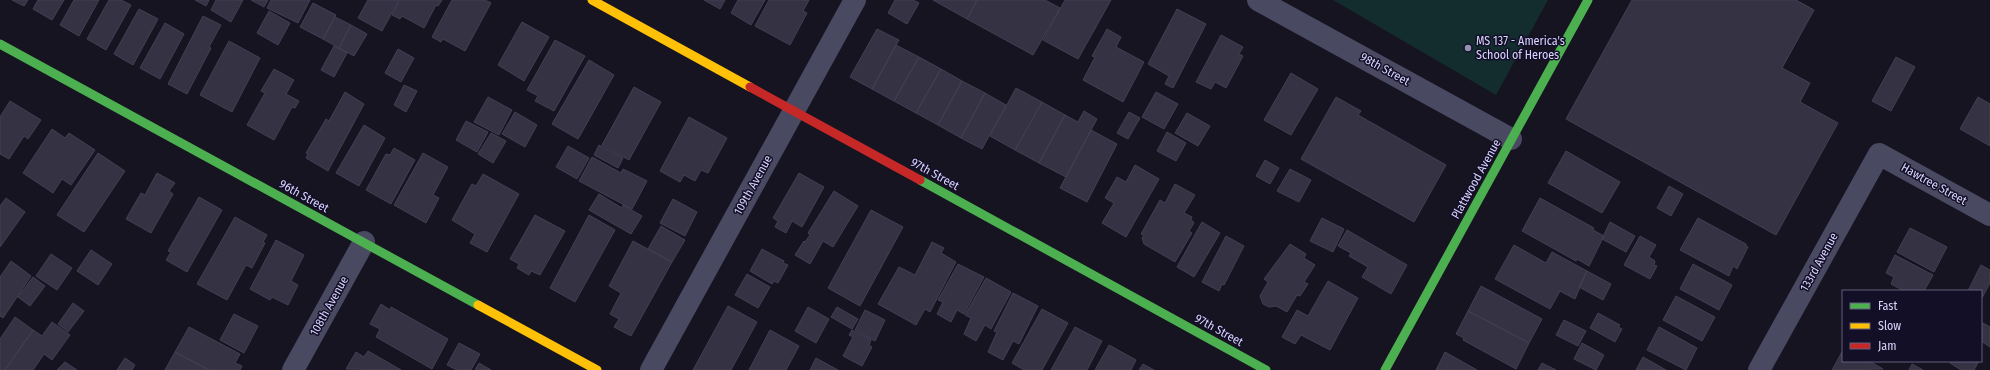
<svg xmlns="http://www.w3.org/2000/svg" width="1990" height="370" font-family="'Fira Sans Condensed',sans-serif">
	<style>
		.green { fill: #132c2d }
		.building { fill: #343243; stroke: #433f54 }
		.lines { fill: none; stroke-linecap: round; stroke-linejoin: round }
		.street { stroke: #4a4962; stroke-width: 22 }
		.fast { stroke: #4caf50; stroke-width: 9 }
		.slow { stroke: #ffc107; stroke-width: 9 }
		.jam { stroke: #c62828; stroke-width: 9 }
		.poi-dot { fill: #9591b1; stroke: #130f26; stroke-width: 1.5 }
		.labels { text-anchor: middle; stroke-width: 3; stroke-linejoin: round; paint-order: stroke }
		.poi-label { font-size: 12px; fill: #d9d4ff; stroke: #130f26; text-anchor: start }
		.street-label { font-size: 12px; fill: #d9d4ff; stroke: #130f26 }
	</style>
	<rect width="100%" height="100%" fill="#161421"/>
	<path class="green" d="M1333,0H1548L1496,95Z"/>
	<path class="building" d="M12,0H28L24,6Z
		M38,0H64L52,20L33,9Z
		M74,0H99L79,36L60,25Z
		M109,0H121L131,5L106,50L87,39Z
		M195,0H209L206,6Z
		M216,0H243L231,22L211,10Z
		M251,0H268L264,7Z
		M271,0H310L298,23L267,8Z
		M368,0H399L382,31L358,18Z
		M400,0H442L438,6L436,5L424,28L402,16L400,19L392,15Z
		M452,0H485L491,3L465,51L443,39L441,42L432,37Z
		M704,0H725L720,9Z
		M738,0H765L751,25L731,13Z
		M769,0H809L803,11L807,13L790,45L755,26Z
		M895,0H913L919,3L907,24L888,13Z
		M933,0H977L967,19Z
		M977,0H1045L1060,8L1033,55L967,19Z
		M1065,0H1111L1078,59L1043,40Z
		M1632,0H1796L1814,10L1782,68L1810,83L1800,102L1838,123L1776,235L1566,119Z
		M313,3L336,15L323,39L300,27Z
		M139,9L158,19L133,65L114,54Z
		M1177,9L1206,24L1173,88L1165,84L1169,76L1148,64Z
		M269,11L290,23L278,45L257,33Z
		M203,16L221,25L209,47L211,48L187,94L168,84Z
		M335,17L351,25L339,48L323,39Z
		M522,22L549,37L524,81L498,65Z
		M165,23L184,34L160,79L140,68Z
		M351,25L367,34L354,56L339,48Z
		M877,29L899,40L872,89L850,77Z
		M1107,29L1121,37L1116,47L1144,62L1123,102L1083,80L1095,57L1092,56Z
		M1221,35L1243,47L1239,54L1243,56L1226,88L1215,82L1211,89L1196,82Z
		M555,40L585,56L554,111L535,101L538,96L527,90Z
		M229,41L260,58L232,112L200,95Z
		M896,45L919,57L894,101L872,89Z
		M334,46L347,53L334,77L321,70Z
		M398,49L414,58L401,82L385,73Z
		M919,57L941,69L916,113L894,101Z
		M1896,57L1915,67L1891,111L1872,101Z
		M589,60L614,75L578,139L552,124Z
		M274,69L294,80L286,94L299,101L295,108L292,107L274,140L247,125L265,93L261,91Z
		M941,69L962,81L938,125L916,113Z
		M1291,73L1318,89L1291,135L1264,120Z
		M962,81L985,93L961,138L938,125Z
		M404,85L417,91L406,112L394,105Z
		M634,87L661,102L629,160L602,145Z
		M1016,88L1042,102L1015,150L990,136Z
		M345,92L364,104L328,171L306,158L308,154L306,153L326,119L329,121Z
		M1156,92L1178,104L1164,129L1142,117Z
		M985,93L1006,105L982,149L961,138Z
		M488,97L512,110L499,135L474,122Z
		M1336,97L1361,111L1358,115L1446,165L1414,222L1301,159Z
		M1978,97L1990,104V146L1960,129Z
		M10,101L41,120L28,139L24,136L9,159L0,154V117Z
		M1042,102L1065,115L1039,163L1015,150Z
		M1084,111L1097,119L1066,177L1039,163L1065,115L1078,122Z
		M515,112L537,125L525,147L502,134Z
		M1129,112L1140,118L1128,139L1117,133Z
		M1187,113L1210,126L1198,146L1175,133Z
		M689,117L727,138L708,173L701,170L695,181L684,175L680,182L660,171Z
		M466,121L488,132L477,152L456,140Z
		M364,125L385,138L359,186L336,173Z
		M52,129L65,138L69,133L95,150L71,185L62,179L53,193L23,173Z
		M1091,130L1117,144L1087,202L1060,188Z
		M1167,132L1186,143L1176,161L1157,151Z
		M491,133L506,141L493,163L478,154Z
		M599,145L623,158L618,168L594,155Z
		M568,146L589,158L577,179L556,167Z
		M394,148L415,160L391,204L366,190L386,154L390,155Z
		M1566,151L1620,182L1602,213L1548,183Z
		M98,153L125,171L84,232L57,215Z
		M423,153L448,167L433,195L439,198L426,223L394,205Z
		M592,157L621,173L623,169L647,181L632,209L579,181Z
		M1265,160L1279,168L1270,184L1256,176Z
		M1135,165L1159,179L1126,237L1102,223L1114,203L1105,198L1117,177L1126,182Z
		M1290,169L1311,180L1299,202L1277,191Z
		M157,173L175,183L169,191L173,194L151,233L126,219L141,193L145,195Z
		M799,173L824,187L802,227L792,221L786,233L775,227L778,221L773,218Z
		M483,174L519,194L487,252L470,243L475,234L452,220L472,184L476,186Z
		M1175,184L1195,195L1184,213L1192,217L1191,219L1194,223L1189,231L1192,233L1175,262L1144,244L1142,238L1144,235L1141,234L1160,200L1165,203Z
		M1669,186L1683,194L1671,216L1657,208Z
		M834,191L858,206L833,247L823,241L810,264L795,255L804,241L805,242L810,235L808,233Z
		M599,194L622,208L623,205L642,216L631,234L589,210Z
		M199,197L222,210L187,272L166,260L171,252L168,251Z
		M6,198L25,212L0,247V206Z
		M1540,198L1594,228L1593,230L1604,236L1589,266L1577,259L1576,261L1522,231Z
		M673,199L697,212L685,236L660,223Z
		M871,210L903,227L860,306L828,288Z
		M535,215L565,231L540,275L531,271L529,275L517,268L519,264L510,259Z
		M589,215L615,230L575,302L550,288Z
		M235,217L267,235L263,242L265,243L252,268L246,265L227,300L197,284Z
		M1322,218L1344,229L1333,252L1310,241Z
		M1698,218L1746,244V246L1748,247L1737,269L1733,266L1729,276L1680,250Z
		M1202,222L1220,233L1194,277L1177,267Z
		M1610,222L1635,236L1626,252L1602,239Z
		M661,226L685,240L672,262L648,249Z
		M1910,228L1947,247L1934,272L1897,252Z
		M1347,230L1407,265L1391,294L1362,277L1368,267L1349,256L1351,253L1338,246Z
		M1226,236L1244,246L1224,285L1222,284L1219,291L1202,282Z
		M1640,236L1656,245L1649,257L1655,261L1654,265L1657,266L1650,279L1624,265Z
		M276,240L304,255L291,281L298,285L288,305L272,297L270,300L250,289Z
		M633,241L672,262L631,336L614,327L619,319L610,314L621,293L609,286Z
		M932,242L944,248L941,253L956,262L930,312L925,309L916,325L878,304L899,267L915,275Z
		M1290,244L1306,254L1304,258L1315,265L1304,282L1308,284L1300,296L1297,295L1287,312L1276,306L1269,307L1263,304L1260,296L1268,282L1264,279Z
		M1514,245L1546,263L1552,252L1587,271L1575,299L1560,291L1550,309L1495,279Z
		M762,249L784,261L783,263L788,265L778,283L774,281L772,284L750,271Z
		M91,250L112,264L98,285L77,271Z
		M51,254L72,268L57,290L36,276Z
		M1895,255L1933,275L1924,291H1904L1891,284L1894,277L1886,273Z
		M11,261L31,276L3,318L0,316V277Z
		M958,264L984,277L964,314L957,310L951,322L937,314L943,302L938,300Z
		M1693,264L1732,285L1719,310L1680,289Z
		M1981,265L1990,270V283L1982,298L1981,291H1968Z
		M1587,271L1611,284L1603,300L1579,287Z
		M747,274L770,287L758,308L735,295Z
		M33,277L45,286L30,306L18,297Z
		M986,278L1011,292L991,329L985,325L976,341L964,334L971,318L965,315Z
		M1328,281L1358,298L1330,350L1301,335L1295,344L1282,337L1297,310L1308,316Z
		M1481,286L1542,319L1529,343L1468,311Z
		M1013,293L1038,306L1019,344L1013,341L1003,360L988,352L997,332L994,331Z
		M1676,296L1715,317L1702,341L1663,320Z
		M73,303L84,311L68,332L58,324Z
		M381,304L390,310L391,307L448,339L432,369L376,337L380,329L370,324Z
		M728,306L757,322L731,370H693Z
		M808,307L829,319L816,343L795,331Z
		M837,307L858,319L852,329L831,317Z
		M1042,309L1068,323L1042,370H1024L1012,363Z
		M865,310L885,320L875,341L855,330Z
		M1468,311L1529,343L1516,369L1463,340L1464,338L1456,334Z
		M1598,313L1620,325L1618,327L1622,329L1615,342L1590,328Z
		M234,314L258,326L244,353L220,340Z
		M15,317L33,330L5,370H0V339Z
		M1564,320L1586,331L1578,346L1556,335Z
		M52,322L70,335L52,360L44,354L33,370H5L33,330L42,336Z
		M1981,322L1990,327V347L1981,341Z
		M189,327L240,354L235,363L242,366L240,370H209L175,352Z
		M1075,327L1102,341L1087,370H1051Z
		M1659,327L1697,348L1686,370L1647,350Z
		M770,330L799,346L786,370H749Z
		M852,330L871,340L869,345L872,347L862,366L843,356L853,337L849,335Z
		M459,343L480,354L471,370H457L447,365Z
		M1582,343L1604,355L1596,370L1574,359Z
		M1109,345L1136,360L1131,370H1095Z
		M1843,350V361H1869L1883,369L1832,370Z
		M368,351L401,370L346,369L356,352L364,357Z
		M175,352L209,370H165Z
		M1445,352L1477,370H1436Z
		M1643,357L1666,370H1636Z
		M125,358L135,365L132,370H117Z
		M816,358L838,370H810Z
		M1951,361H1979L1974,370H1961L1950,363Z
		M65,362L77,370H57Z
		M479,363L491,370H475Z
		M1542,363L1556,370H1538Z
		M1143,364L1154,370H1139Z
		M1912,364L1923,370H1909Z"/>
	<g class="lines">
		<path class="street" d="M1258,0L1511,139
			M293,370L364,242
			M651,370L855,0
			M1759,370L1879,154L1990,215"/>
		<path class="fast" d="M0,44L478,305
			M920,180L1266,370
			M1385,370L1588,0"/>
		<path class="slow" d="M592,0L750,87
			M478,305L597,370"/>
		<path class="jam" d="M750,87L920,180"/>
	</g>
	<circle class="poi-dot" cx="1468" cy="48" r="4"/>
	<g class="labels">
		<g class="poi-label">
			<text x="1476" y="45">MS 137 - America's<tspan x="1476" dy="14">School of Heroes</tspan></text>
		</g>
		<g class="street-label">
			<text transform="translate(1385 69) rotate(29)" y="4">98th Street</text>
			<text transform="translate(935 174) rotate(29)" y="4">97th Street</text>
			<text transform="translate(1476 179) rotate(-61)" y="4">Plattwood Avenue</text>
			<text transform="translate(1934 184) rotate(29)" y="4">Hawtree Street</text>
			<text transform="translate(753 185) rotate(-61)" y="4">109th Avenue</text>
			<text transform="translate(304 196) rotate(29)" y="4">96th Street</text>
			<text transform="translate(1819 262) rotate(-61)" y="4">133rd Avenue</text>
			<text transform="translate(329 306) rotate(-61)" y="4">108th Avenue</text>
			<text transform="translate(1219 330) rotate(29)" y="4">97th Street</text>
		</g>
	</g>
	<rect x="1842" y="290" width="140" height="72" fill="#130f26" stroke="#625e7d"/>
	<rect x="1850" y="303" width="20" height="6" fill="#4caf50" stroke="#625e7d"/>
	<text x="1878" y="310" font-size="12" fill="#d9d4ff">Fast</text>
	<rect x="1850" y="323" width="20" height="6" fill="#ffc107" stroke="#625e7d"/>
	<text x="1878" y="330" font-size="12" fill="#d9d4ff">Slow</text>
	<rect x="1850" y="343" width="20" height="6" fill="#c62828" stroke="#625e7d"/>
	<text x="1878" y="350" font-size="12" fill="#d9d4ff">Jam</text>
</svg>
